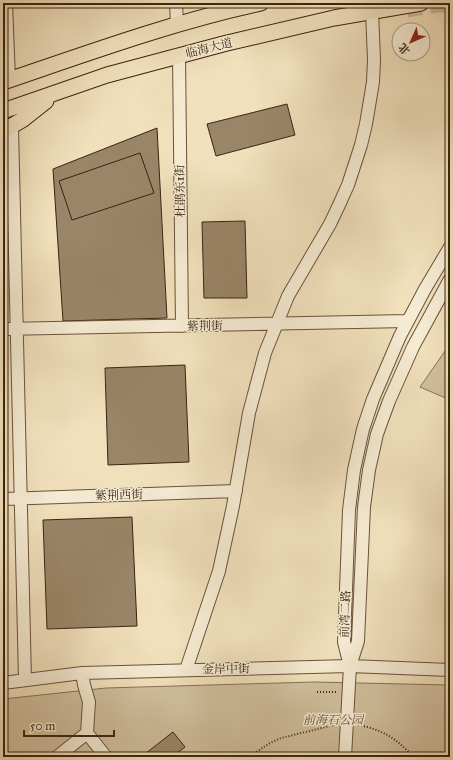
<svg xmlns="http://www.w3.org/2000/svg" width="453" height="760" font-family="'IM FELL Great Primer','Noto Serif SC',serif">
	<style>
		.green { fill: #d1c09e; stroke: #867256 }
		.building { fill: #9a8568; stroke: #3c230f }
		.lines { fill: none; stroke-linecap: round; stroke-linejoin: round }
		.major-tunnel { stroke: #ccba99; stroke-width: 15; stroke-dasharray: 15 8; stroke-linecap: butt }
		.minor-casing { stroke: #69523a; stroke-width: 14 }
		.major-casing { stroke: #3c230f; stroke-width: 17 }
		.path { stroke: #3c230f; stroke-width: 2; stroke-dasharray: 1 2; stroke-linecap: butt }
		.minor { stroke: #f5ebd3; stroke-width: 12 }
		.major { stroke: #f0e0bb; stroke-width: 15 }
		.labels { text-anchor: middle; stroke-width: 3; stroke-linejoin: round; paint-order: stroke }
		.street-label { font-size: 12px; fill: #3c230f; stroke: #f5ebd3 }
		.park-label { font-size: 12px; font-style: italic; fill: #614a33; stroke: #f5ebd3 }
	</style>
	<rect width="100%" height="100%" fill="#f0e0bb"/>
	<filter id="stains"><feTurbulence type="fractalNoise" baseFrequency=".005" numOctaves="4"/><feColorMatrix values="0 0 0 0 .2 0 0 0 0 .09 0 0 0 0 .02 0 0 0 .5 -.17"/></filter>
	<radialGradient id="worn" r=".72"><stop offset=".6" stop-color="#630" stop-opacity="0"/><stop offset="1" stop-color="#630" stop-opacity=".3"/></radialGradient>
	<path class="green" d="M450,344V415L448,399L420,387Z
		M314,682L450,685V757H3V699L106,688Z"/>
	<path class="building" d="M287,104L295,135L216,156L207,124Z
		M157,128L167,318L63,321L53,169Z
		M140,153L154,193L72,220L59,181Z
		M245,221L247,298H204L202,222Z
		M185,365L189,462L108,465L105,368Z
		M132,517L137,626L47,629L43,520Z
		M173,732L185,747L172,757H141Z"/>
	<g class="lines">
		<path class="major-tunnel" d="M407,10L438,5H450"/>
		<g class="minor-casing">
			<path id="minor" d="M6,3L9,80
				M176,3L177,25
				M179,55L182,326
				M12,127L25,680
				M3,329L407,321
				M3,499L236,491
				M350,666L344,642L349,510L354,470L363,429L373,399L400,336L425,289L450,247
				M186,670L219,571L233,506L249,413L265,353L288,296L330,224L339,205L348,185L361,145L366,124L373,82L374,60L372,11
				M82,673L84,685L89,702L87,733L106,757
				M3,683L82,673L350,666L450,670
				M57,757L87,733
				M345,757L350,666L358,641L364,507L369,470L377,434L389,401L413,347L450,279"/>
		</g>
		<g class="major-casing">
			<path id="major" d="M3,82C88,53 173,22 261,3
				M3,111L107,75L227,43L334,18L421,3
				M3,131L22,120L46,101"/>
		</g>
		<path class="path" d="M317,692H336
			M358,725C384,730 395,738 414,757
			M249,757L270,743L281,738L334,725"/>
		<use href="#minor" class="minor"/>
		<use href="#major" class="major"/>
	</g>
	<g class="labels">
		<g class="street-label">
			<text transform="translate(209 48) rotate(-14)" y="4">临海大道</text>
			<text transform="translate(180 191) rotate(-91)" y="4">杜鹃东1街</text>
			<text transform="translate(205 326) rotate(-1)" y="4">紫荆街</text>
			<text transform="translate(119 495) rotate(-2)" y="4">紫荆西街</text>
			<text transform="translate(345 614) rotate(-88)" y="4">前湾二路</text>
			<text transform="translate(226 669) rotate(-1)" y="4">金岸中街</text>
		</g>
		<g class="park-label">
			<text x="333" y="724">前海石公园</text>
		</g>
	</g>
	<rect width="453" height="760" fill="none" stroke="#f0e0bb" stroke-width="16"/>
	<rect x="4" y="4" width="445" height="752" fill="none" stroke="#3c230f" stroke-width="2"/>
	<rect x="8" y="8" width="437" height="744" fill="none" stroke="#3c230f"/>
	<g transform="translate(411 42) rotate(225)"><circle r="19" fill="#f5ebd3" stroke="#ab9b85"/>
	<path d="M0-3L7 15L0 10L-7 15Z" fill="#8f2418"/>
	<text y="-6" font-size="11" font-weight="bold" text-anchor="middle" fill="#3c230f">北</text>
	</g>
	<path d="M24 730v6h90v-6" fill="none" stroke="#3c230f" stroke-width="2"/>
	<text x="30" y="730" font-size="12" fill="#3c230f" stroke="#f5ebd3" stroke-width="3" paint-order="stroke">50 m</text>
	<rect width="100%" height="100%" filter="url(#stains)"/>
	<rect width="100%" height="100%" fill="url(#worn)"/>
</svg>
